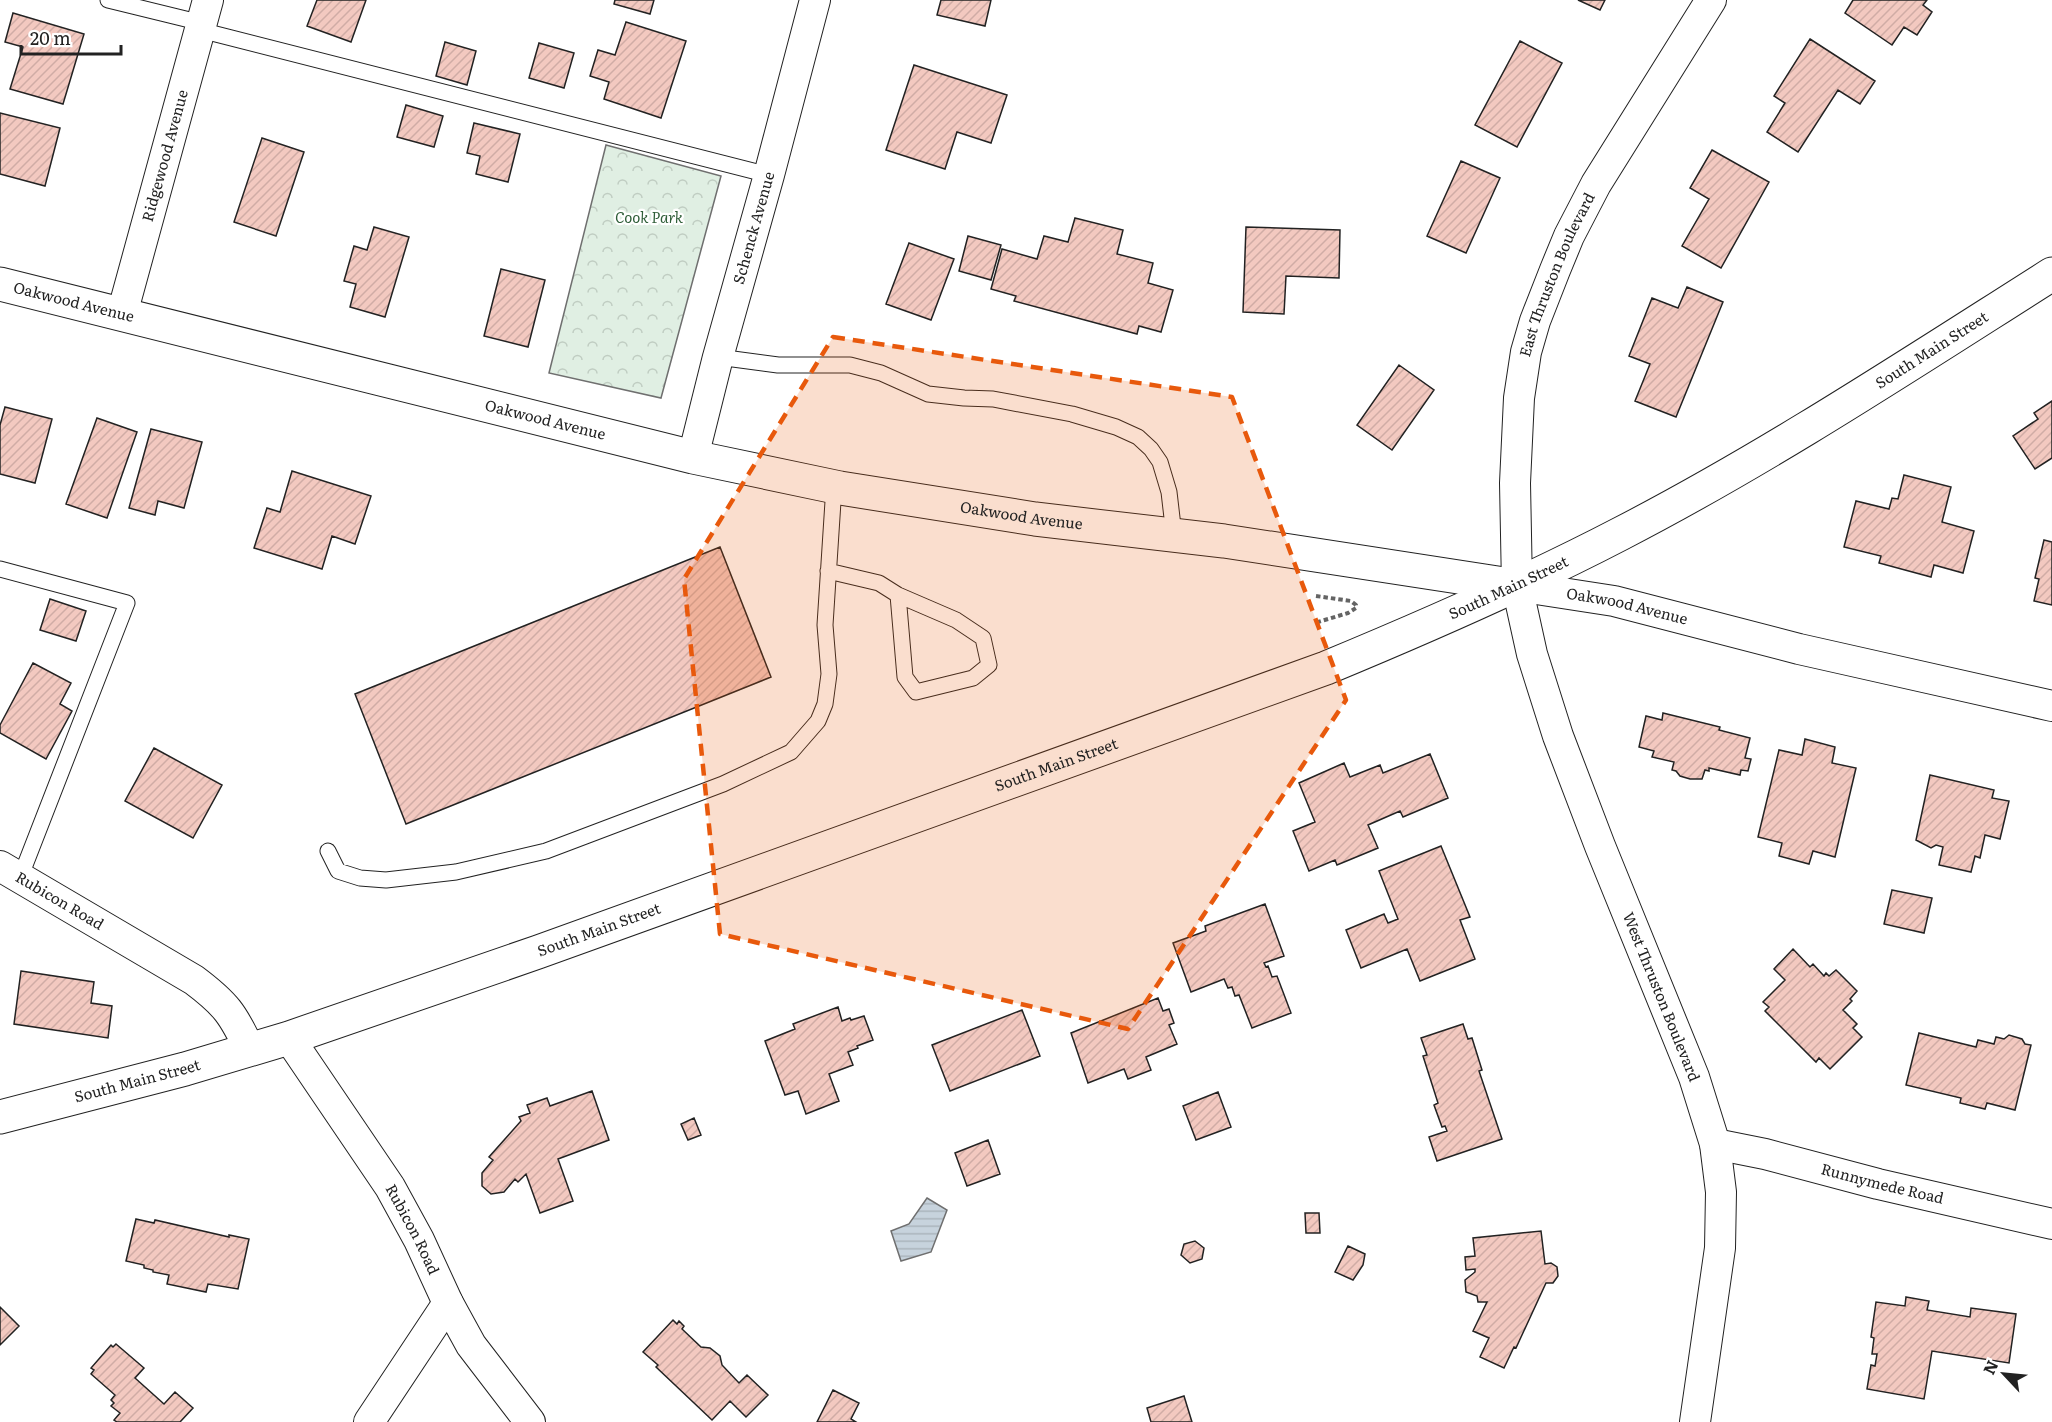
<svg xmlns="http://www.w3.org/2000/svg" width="2052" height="1422" font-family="Literata,serif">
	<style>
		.forest { fill: url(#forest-crowns); stroke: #6f6f6f; stroke-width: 1.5 }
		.water { fill: url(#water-rules); stroke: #6f6f6f; stroke-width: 1.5 }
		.building { fill: url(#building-hatch); stroke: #222; stroke-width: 1.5 }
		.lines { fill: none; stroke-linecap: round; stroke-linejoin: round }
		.lane-casing { stroke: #222; stroke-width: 17 }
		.street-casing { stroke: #222; stroke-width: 32 }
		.secondary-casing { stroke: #222; stroke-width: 35 }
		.primary-casing { stroke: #222; stroke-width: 35 }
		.path { stroke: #646464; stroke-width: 4; stroke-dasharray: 4.5 3; stroke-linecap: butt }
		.lane { stroke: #fff; stroke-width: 15 }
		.street { stroke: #fff; stroke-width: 30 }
		.secondary { stroke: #fff; stroke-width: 33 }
		.primary { stroke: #fff; stroke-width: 33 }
		.marked { fill: #e8590c; fill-opacity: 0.2; stroke: #e8590c; stroke-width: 4.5; stroke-dasharray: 12 8; stroke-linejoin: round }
		.labels { text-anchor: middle; stroke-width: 4.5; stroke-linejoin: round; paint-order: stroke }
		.street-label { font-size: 15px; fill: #222; stroke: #fff }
		.park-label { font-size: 15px; font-style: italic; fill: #2f5e38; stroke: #fff }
	</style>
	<defs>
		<pattern id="forest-crowns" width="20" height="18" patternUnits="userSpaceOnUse" patternTransform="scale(1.5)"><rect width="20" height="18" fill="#e0efe3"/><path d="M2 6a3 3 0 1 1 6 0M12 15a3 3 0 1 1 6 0" fill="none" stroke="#c0cdc2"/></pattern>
		<pattern id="water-rules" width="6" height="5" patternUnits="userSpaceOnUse" patternTransform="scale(1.5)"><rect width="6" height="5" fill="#c7d3dd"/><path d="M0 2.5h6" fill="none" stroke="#abb5bd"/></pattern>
		<pattern id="building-hatch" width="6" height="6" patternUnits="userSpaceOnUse" patternTransform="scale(1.5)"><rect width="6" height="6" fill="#f3c9c0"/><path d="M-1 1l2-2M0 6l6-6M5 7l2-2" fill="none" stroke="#d0aca5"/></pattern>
	</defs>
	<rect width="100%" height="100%" fill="#fff"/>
	<path class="forest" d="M606,145L721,176L661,398L549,373Z"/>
	<path class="water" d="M927,1198L947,1210L931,1252L901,1261L891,1231L909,1224Z"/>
	<path class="building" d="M317,0H366L351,42L307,26Z
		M615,0H654L650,14L614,4Z
		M941,0H991L985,26L937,15Z
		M1578,0H1605L1600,10Z
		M1853,0H1927L1923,5L1932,12L1917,35L1904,27L1892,45L1845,13Z
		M13,13L84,34L63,104L10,89L23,47L5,42Z
		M626,22L686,41L661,118L604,99L609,82L590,76L598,50L615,55Z
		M1810,39L1875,81L1860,104L1838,90L1798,152L1767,132L1785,103L1774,96Z
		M1520,41L1562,63L1517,147L1475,125Z
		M445,42L476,51L467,85L436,76Z
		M539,43L574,53L564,88L529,78Z
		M914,65L1007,95L991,143L957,132L945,169L886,150Z
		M406,105L443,116L434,147L397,137Z
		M0,113L60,128L45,186L0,174Z
		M474,123L520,134L508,182L476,174L480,156L467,153Z
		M262,138L304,152L276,236L234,222Z
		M1712,150L1769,182L1721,268L1682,246L1709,199L1690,188Z
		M1461,161L1500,178L1466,253L1427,236Z
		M1075,218L1123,230L1117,254L1153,263L1148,283L1173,290L1161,332L1139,326L1137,334L1014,301L1016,296L991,289L1002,249L1037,259L1044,236L1068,242Z
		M374,227L409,237L385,317L350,307L356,284L344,281L354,246L367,250Z
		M1246,227L1340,230L1339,278L1286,276L1284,314L1243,312Z
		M968,236L1001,245L991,280L959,271Z
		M909,243L954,259L931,320L886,304Z
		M501,269L545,280L528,347L484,336Z
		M1687,287L1723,302L1676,417L1635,401L1650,364L1629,356L1652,298L1678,308Z
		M1399,365L1434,390L1392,450L1357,425Z
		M2052,401V458L2035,469L2013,436L2038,419L2034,413Z
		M5,407L52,419L35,483L0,474V425Z
		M97,418L137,432L107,518L66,504Z
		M151,429L202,442L184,508L158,501L155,515L129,508Z
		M292,471L371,496L355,544L332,536L322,569L254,548L267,508L280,512Z
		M1904,475L1951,487L1942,522L1974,531L1963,573L1934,565L1931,577L1879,563L1881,556L1844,547L1856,501L1889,509L1892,498L1898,499Z
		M2044,540L2052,542V605L2034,601L2039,579L2035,578Z
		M720,547L771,677L406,824L355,694Z
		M50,599L86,611L76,641L40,630Z
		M33,663L71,683L60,704L72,711L46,759L0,733V725Z
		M1663,713L1720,727L1719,730L1750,738L1745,758L1751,759L1748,771L1741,770L1740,775L1709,768V771L1705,770L1702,779H1690L1680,776L1676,771L1672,770L1674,762L1652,757L1654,751L1639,747L1646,716L1662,720Z
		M1805,739L1835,747L1832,763L1856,768L1835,857L1813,851L1809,864L1779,856L1782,843L1758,837L1779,750L1802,755Z
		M154,748L222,785L193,838L125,801Z
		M1430,754L1448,798L1403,817L1400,811L1368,825L1378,848L1337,865L1335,860L1309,871L1293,831L1315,822L1299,783L1344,763L1350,777L1380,765L1383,773Z
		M1930,775L1994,790L1992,798L2009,801L2000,839L1985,835L1980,858L1975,856L1971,872L1939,865L1943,847L1936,845L1931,848L1916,840Z
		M1441,846L1470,917L1460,920L1475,959L1420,981L1407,949L1361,968L1346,930L1384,914L1388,923L1398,919L1379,871Z
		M1892,890L1932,898L1924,933L1884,924Z
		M1265,904L1284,956L1264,963L1266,967L1268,966L1272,977L1277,976L1291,1013L1252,1028L1239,995L1235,996L1232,987L1228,988L1224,979L1191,992L1173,943L1206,931L1205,926Z
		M1793,949L1810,967L1813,964L1824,976L1826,973L1829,976L1836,970L1857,991L1850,999L1852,1001L1843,1010L1857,1024L1853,1028L1862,1037L1830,1069L1819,1058L1816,1062L1765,1011L1769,1007L1763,1002L1785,980L1774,969Z
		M21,971L94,982L91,1003L112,1006L108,1038L14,1024Z
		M1158,998L1163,1011L1169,1009L1174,1023L1169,1025L1177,1044L1146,1057L1151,1070L1128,1079L1124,1069L1088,1083L1071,1033Z
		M838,1007L842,1021L850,1018L851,1020L864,1016L873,1040L857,1046L858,1048L848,1052L853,1065L829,1074L839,1101L806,1114L798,1091L785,1095L765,1041L795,1029L793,1024Z
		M1022,1010L1040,1056L950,1091L932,1045Z
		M1463,1024L1468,1039L1472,1038L1482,1070L1479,1071L1502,1139L1437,1161L1429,1137L1447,1131L1445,1126L1442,1127L1434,1105L1438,1103L1423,1056L1427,1055L1421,1038Z
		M1919,1033L1976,1047L1978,1040L1994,1044L1996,1037L2004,1039L2009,1035L2022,1039L2025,1044L2031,1045L2015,1110L1987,1103L1985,1109L1960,1103L1961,1098L1906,1085Z
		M592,1091L609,1140L558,1159L573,1201L540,1213L526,1174L518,1182L515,1179L504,1192L491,1194L482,1186V1173L493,1160L489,1157L521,1121L519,1117L530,1113L527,1105L547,1098L550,1106Z
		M1218,1092L1231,1127L1196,1140L1183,1106Z
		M694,1118L701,1135L688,1140L681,1124Z
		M988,1140L1000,1174L967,1186L955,1153Z
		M1305,1213H1319L1320,1233H1306Z
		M136,1219L154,1223L155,1220L229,1237V1235L249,1239L238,1289L208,1284L206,1292L167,1284L169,1275L153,1272V1270L144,1268V1265L126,1261Z
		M1541,1231L1545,1264L1551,1263L1557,1267L1558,1276L1553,1283H1546L1516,1348L1514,1347L1504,1368L1480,1357L1489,1338L1473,1331L1487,1302H1478L1477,1296L1466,1292L1465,1280L1475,1272V1269L1466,1270L1465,1257L1475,1256L1473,1238Z
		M1195,1241L1204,1248L1202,1259L1190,1263L1181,1255L1184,1244Z
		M1348,1246L1365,1254L1363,1265L1353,1280L1335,1272Z
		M1906,1297L1929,1301L1927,1310L1970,1317L1971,1308L2016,1314L2009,1363L1932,1351L1924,1399L1867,1389L1871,1365L1875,1366L1877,1354H1872L1874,1338L1871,1337L1876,1302L1905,1306Z
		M0,1307L19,1326L0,1345Z
		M673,1320L677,1324L679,1321L684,1326L682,1329L701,1347L710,1348L720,1356L722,1365L739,1383L747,1375L768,1395L746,1417L730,1401L712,1420L656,1367L658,1365L643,1352Z
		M116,1344L144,1368L135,1378L164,1404L175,1392L193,1408L180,1422H117L114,1420L120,1413L111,1406L114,1403L111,1400L115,1395L91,1374L94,1370L91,1368L111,1345L113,1347Z
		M833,1390L859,1403L851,1419L856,1422H817Z
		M1184,1396L1192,1422H1151L1147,1408Z"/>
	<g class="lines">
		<g class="lane-casing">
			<path id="lane" d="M108,0L202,23
				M200,30L769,175
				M718,357L778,365H850L881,373L928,394L964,398L993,399L1072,414L1116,427L1138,437L1151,449L1160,462L1169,492L1174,535
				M0,569L127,603L20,878
				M828,571L879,583L898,595L956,620L983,638L989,665L973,678L916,692L905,677L898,595
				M328,851L338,871L360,878L386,880L456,872L546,851L723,784L791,752L818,721L825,704L829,674L825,625L834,486"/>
		</g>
		<g class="street-casing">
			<g id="street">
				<path id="s1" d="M122,314L208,0"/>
				<path id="s2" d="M693,457L718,357L769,175L815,0"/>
				<path id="s3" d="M1517,586L1614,601L1799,649L2052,706"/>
				<path id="s4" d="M0,866L194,980C226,1004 233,1014 250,1050"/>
				<path id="s5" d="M289,1038L390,1187L419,1240L448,1303L471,1345L530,1422"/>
				<path id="s6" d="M1715,1144L1765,1154L1878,1184L2052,1224"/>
				<path d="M369,1422L448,1303"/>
				<path id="s7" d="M1695,1422L1720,1248L1721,1192L1715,1144L1694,1077L1600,846L1558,736L1532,654L1517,586L1515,483L1519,398L1526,352L1535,321L1555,270L1569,236L1596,184L1711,0"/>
			</g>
		</g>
		<g class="secondary-casing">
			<g id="secondary">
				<path id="s8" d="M0,284L693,457L840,488L1035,519L1224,541L1517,586"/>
			</g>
		</g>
		<g class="primary-casing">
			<g id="primary">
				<path id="s9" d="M0,1117L185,1069L289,1038L538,952L1326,668C1425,627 1524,584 1620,534C1769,457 1910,364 2052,274"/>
			</g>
		</g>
		<path class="path" d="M1316,596L1351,601L1356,605V608L1348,613L1318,622"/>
		<use href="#lane" class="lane"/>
		<use href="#street" class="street"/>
		<use href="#secondary" class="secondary"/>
		<use href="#primary" class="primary"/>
	</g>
	<path class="marked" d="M833,337L1232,397L1346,700L1128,1029L720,934L684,579Z"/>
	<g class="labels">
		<g class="street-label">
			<text dy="5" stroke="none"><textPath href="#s1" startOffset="164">Ridgewood Avenue</textPath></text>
			<text dy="5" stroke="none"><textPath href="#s2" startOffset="237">Schenck Avenue</textPath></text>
			<text dy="5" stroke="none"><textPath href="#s7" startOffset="1191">East Thruston Boulevard</textPath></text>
			<text dy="5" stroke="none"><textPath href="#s8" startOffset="76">Oakwood Avenue</textPath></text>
			<text dy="5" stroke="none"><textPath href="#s9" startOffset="2086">South Main Street</textPath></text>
			<text dy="5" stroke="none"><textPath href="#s8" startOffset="562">Oakwood Avenue</textPath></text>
			<text dy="5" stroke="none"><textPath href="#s8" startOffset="1048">Oakwood Avenue</textPath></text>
			<text dy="5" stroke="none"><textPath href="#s9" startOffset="1600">South Main Street</textPath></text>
			<text dy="5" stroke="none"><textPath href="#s3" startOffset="112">Oakwood Avenue</textPath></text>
			<text dy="5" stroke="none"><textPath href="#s9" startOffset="1114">South Main Street</textPath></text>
			<text dy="5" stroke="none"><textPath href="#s4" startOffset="69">Rubicon Road</textPath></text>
			<text dy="5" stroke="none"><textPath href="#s9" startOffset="628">South Main Street</textPath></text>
			<text transform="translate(1661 997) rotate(68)" y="5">West Thruston Boulevard</text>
			<text dy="5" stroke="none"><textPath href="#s9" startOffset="142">South Main Street</textPath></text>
			<text dy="5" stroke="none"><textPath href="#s6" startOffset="172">Runnymede Road</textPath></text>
			<text dy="5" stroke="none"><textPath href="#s5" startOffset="228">Rubicon Road</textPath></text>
		</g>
		<g class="park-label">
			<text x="649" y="223">Cook Park</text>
		</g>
	</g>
	<g transform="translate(2004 1374) rotate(296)" stroke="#ffffff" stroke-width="4.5" paint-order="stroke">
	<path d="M0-4.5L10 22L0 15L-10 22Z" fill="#222222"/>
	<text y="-9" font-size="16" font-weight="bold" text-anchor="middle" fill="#222222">N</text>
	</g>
	<path d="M21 45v9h100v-9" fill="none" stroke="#222222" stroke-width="3"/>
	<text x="30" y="45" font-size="18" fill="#222222" stroke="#ffffff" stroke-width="4.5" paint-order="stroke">20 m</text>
</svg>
